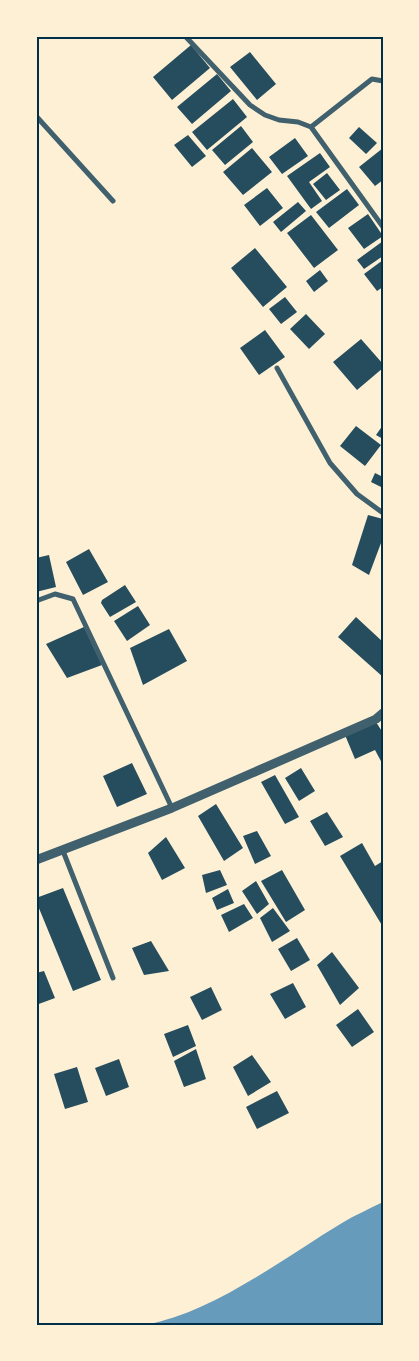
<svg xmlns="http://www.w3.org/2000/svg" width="419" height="1361" font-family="'Fira Sans Condensed',sans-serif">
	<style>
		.water { fill: #669bbc }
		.building { fill: #264d5e }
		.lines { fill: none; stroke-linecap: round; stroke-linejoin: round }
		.minor { stroke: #3f606c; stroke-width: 5 }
		.tertiary { stroke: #3f606c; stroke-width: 9 }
		.neatline { fill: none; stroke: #003049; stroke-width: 2 }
	</style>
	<rect width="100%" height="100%" fill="#fdf0d5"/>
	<path class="water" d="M383,1202V1325H146C216,1311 282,1259 342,1223C355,1215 369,1209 383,1202Z"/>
	<path class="building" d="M191,45L210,68L172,100L153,77Z
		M250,52L276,84L257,100L230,67Z
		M217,74L231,91L192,124L177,107Z
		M233,99L247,117L207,150L192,132Z
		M241,126L253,142L225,165L212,150Z
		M359,127L377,143L366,154L349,138Z
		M188,135L206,156L192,167L174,145Z
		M295,138L308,156L282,174L269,157Z
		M252,148L272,172L243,195L223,172Z
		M383,148V180L375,186L359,167Z
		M320,153L330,167L309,182L322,201L311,209L287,176Z
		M327,173L340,190L326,200L313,184Z
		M267,188L283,208L260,226L244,205Z
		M347,189L359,205L329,228L316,212Z
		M298,202L306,211L281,232L273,222Z
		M368,214L383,236L364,249L348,228Z
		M311,215L338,250L314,268L287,233Z
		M383,241V256L364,269L357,260Z
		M255,248L287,287L263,307L231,268Z
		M383,260V287L377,291L364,274Z
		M320,270L328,281L314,292L306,281Z
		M285,297L297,312L281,324L269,309Z
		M306,314L325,334L309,349L290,329Z
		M265,330L285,357L259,375L240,348Z
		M361,339L383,364V368L357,390L333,362Z
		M383,425V439L376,435Z
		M356,426L381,445L365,466L340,446Z
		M375,473L383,477V488L371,482Z
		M368,515L383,519V543H381L369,575L352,565Z
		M89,549L108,582L83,595L66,562Z
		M49,555L56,587L36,592V558Z
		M125,585L136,602L110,617L101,603L102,600Z
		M138,606L150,625L127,641L114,621Z
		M356,617L383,642V677L338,637Z
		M84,627L102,665L67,678L46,644Z
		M169,629L187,661L143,685L130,648Z
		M376,722L383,733V765L375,750L355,759L345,735Z
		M132,763L147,794L117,807L103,776Z
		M301,768L315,791L299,801L285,778Z
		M275,775L299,817L285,824L261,782Z
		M216,804L243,848L224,861L198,816Z
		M327,812L343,837L325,846L310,821Z
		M257,831L271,856L255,864L243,836Z
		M166,837L185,868L162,880L148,853Z
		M362,843L375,866L383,861V927L340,856Z
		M220,870L227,885L206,893L202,875Z
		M282,870L305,910L286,922L261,881Z
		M256,881L269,904L257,914L242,891Z
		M63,888L101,980L73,991L36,901V898Z
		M228,889L234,903L217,910L212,898Z
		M244,904L253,918L229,932L221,915Z
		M273,908L290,931L272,942L260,918Z
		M297,938L310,960L291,971L278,949Z
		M151,941L169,971L144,975L132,948Z
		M332,952L359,988L340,1005L317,965Z
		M44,971L55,998L36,1005V973Z
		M293,983L306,1007L285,1019L270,994Z
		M211,987L222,1010L202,1020L190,997Z
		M358,1009L374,1032L352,1047L336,1025Z
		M188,1025L196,1046L173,1057L164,1034Z
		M196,1049L206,1079L184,1087L174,1061Z
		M252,1055L271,1082L248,1096L233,1067Z
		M119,1059L129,1087L106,1096L95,1068Z
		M77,1067L88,1102L65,1109L54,1074Z
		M277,1091L289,1113L257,1129L246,1107Z"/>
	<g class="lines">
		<path class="minor" d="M185,36L250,105L265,115L279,120L298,122L311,127L383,227
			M36,116L113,201
			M311,127L372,79L383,81
			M277,368L330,463L357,494L383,513
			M36,601L55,594L73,599L172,808
			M63,851L113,978"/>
		<path class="tertiary" d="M36,860L172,808L376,719L383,713"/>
	</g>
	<rect width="419" height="1361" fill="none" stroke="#fdf0d5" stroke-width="75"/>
	<rect x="38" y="38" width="344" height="1286" class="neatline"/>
</svg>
